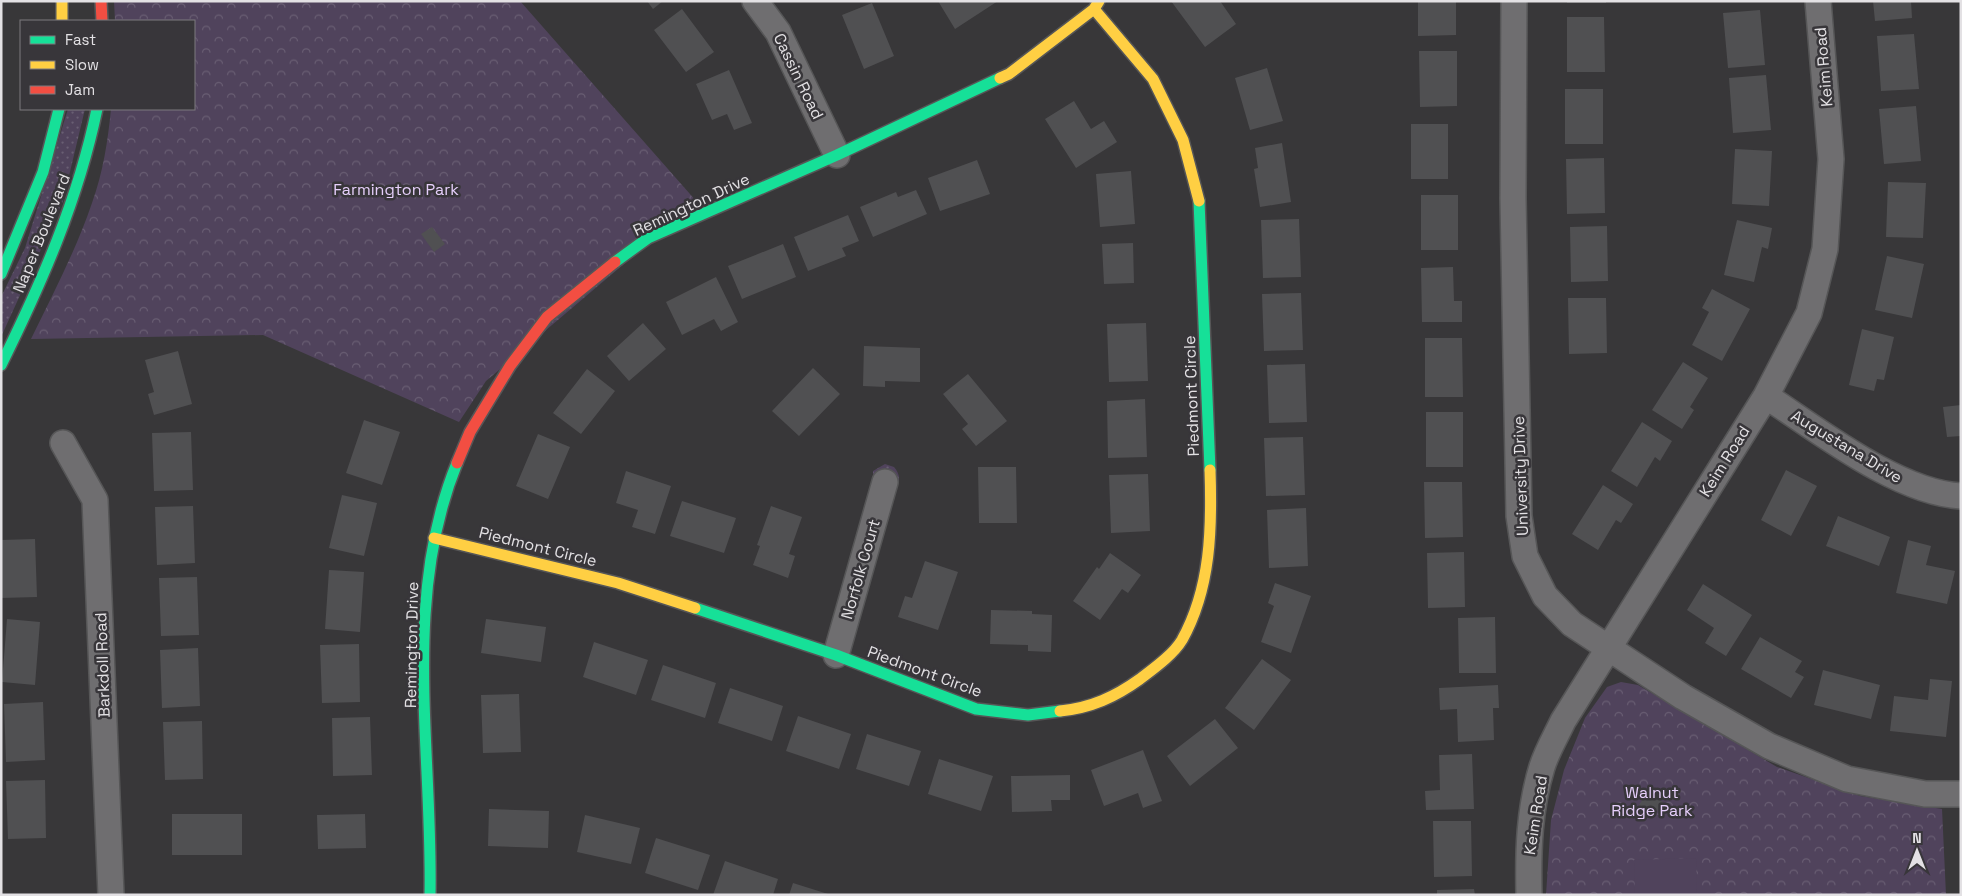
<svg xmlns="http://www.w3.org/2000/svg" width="1962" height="896" font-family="'Space Grotesk',sans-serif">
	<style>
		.grass { fill: url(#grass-dots) }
		.park { fill: url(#park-crowns) }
		.pitch { fill: #50435c }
		.building { fill: #505052 }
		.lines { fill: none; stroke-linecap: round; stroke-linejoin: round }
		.street-casing { stroke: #565657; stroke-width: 28 }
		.fast-casing { stroke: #565657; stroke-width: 14 }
		.slow-casing { stroke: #565657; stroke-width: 14 }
		.jam-casing { stroke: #565657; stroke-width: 14 }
		.street { stroke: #6f6e70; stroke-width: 25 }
		.fast { stroke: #16e098; stroke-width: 11 }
		.slow { stroke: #ffcf43; stroke-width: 11 }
		.jam { stroke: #f24e42; stroke-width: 11 }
		.labels { text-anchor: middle; stroke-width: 5; stroke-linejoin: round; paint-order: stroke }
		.street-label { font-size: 16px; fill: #e3e1e4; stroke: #38363a }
		.park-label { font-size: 16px; fill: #e6cffb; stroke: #38363a }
	</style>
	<defs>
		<pattern id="grass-dots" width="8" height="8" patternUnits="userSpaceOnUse" patternTransform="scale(1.25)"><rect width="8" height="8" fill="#50435c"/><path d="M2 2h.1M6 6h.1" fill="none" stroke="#695e73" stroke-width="1.8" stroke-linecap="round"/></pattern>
		<pattern id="park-crowns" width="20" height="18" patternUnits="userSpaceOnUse" patternTransform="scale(1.25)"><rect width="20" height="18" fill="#50435c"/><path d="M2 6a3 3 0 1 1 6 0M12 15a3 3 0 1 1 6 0" fill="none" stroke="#695e73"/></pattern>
	</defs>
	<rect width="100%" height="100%" fill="#383739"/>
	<path class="grass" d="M68,109H85L63,201L1,337V297L25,248Z
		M885,464L894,467C900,474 901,481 895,488L873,486V471Z"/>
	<path class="park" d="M114,1H520L697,202L486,381L459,422L263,335L31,339C53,294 76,250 92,203C103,173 108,140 111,109H194V21H115Z
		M1621,682L1638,685L1777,767L1860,796L1942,809L1946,895H1546L1551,820L1564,770L1585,718L1607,687Z"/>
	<path class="pitch" d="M1696,858L1697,895H1635L1634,860Z"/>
	<path class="building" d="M647,1H663L653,9Z
		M938,1H998L955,29Z
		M1171,1H1220L1236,24L1205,47Z
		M1418,1H1456V35L1418,36Z
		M1567,1H1606V3H1567Z
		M1873,1H1911L1912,18L1875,21Z
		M872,3L894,56L864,69L842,15Z
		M682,9L714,52L686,72L654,30Z
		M1760,10L1765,65L1728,68L1723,13Z
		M1567,17H1604L1605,72H1567Z
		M1914,34L1919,89L1881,91L1877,36Z
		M1419,51H1457V106L1420,107Z
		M1267,68L1283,121L1250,130L1235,78Z
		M729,70L752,123L734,130L727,114L712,120L696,84Z
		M1766,75L1771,130L1733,133L1729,78Z
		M1565,89H1603V144H1565Z
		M1074,101L1091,129L1104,121L1117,142L1076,168L1045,119Z
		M1916,106L1921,161L1884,164L1879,109Z
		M1411,124H1448V179H1411Z
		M1282,143L1291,202L1260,207L1254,169L1258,168L1255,148Z
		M1735,149L1772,151L1769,206L1732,204Z
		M1604,158L1605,213L1567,214L1566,159Z
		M977,160L990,194L940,211L928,178Z
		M1131,171L1135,224L1100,227L1096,174Z
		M1888,182L1926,183L1923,238L1886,237Z
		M916,190L927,214L873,237L860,207L896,192L898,197Z
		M1421,195H1458V250H1421Z
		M848,215L859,241L842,248L846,256L808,271L794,237Z
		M1299,219L1301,277L1263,278L1261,220Z
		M1737,220L1772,228L1768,249L1762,247L1754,282L1724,275Z
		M1607,226L1608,281L1571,282L1570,227Z
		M432,227L445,244L434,252L421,234Z
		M1133,243L1134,283L1104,284L1102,244Z
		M783,244L796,277L742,299L728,266Z
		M1887,256L1924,264L1912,318L1875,310Z
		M1453,267L1454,301H1462V322H1422L1421,268Z
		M716,277L738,322L721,331L714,319L682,335L666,302Z
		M1712,289L1750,309L1722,361L1692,345L1709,312L1702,308Z
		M1301,293L1303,350L1264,351L1262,294Z
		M1568,298H1606L1607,353L1569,354Z
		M643,323L666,349L629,381L607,356Z
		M1146,323L1148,381L1109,382L1107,324Z
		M1862,329L1894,337L1884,380L1877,379L1874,391L1849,385Z
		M1425,338H1462L1463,397H1425Z
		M864,346L920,348V382L885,381V387L863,386Z
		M178,351L192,404L154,415L148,394L154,392L145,360Z
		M1683,362L1708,378L1690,407L1694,410L1682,429L1652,410Z
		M1305,364L1307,422L1269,423L1267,365Z
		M813,368L840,394L799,436L772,411Z
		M587,369L615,391L581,434L553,413Z
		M968,374L1007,421L976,446L962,429L968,424L943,394Z
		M1145,399L1147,457L1108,458L1107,401Z
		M1961,405V436L1947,437L1943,407Z
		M1426,412H1463V467H1426Z
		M364,420L400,432L382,485L346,473Z
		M1642,422L1672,441L1660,461L1655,457L1637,487L1611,471Z
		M191,432L193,490L154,491L152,433Z
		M538,434L570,447L548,499L516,486Z
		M1303,437L1305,495L1266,496L1264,438Z
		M978,467H1016L1017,523H979Z
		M1786,470L1817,486L1791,536L1761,520Z
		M626,471L671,486L655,534L632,527L638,510L616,503Z
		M1148,474L1150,531L1111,533L1109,475Z
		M1424,482H1462L1463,537L1425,538Z
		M1603,485L1633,504L1621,523L1616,520L1598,550L1572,534Z
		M342,495L377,503L364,556L329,548Z
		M682,501L736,518L724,553L670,536Z
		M193,506L195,563L157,565L155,507Z
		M771,506L802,517L789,554L795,556L788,578L753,565L760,546L757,545Z
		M1306,508L1308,566L1269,568L1267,510Z
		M1838,516L1890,537L1879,566L1826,546Z
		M35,539L37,597L1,598V540Z
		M1908,540L1931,546L1926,565L1955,571L1947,604L1896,593Z
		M1464,552L1465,607L1428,608L1427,553Z
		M1110,553L1141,575L1128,593L1122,589L1100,620L1073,601L1097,567L1099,569Z
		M925,561L958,572L938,630L898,617L905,596L912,598Z
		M329,570L364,572L360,632L325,629Z
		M197,577L199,635L161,636L159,578Z
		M1275,583L1311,596L1291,653L1261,642L1274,606L1268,603Z
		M1703,584L1752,615L1726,656L1705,643L1714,628L1687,610Z
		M991,610L1032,611V614L1052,615L1051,652L1028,651V645L990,644Z
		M1495,617L1496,673H1459L1458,618Z
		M7,619L40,622L35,685L2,682Z
		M486,619L546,627L541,662L481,653Z
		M1760,637L1802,661L1795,672L1804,677L1791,698L1741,669Z
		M594,642L648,660L636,695L583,677Z
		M359,644L360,702L322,703L320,645Z
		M198,648L200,706L162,708L160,650Z
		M1262,659L1291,680L1254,730L1225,708Z
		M663,665L716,683L705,718L651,700Z
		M1823,670L1880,685L1871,719L1814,705Z
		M1930,679L1952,681L1946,737L1890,731L1894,696L1928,700Z
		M1498,685L1499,708H1493L1494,740L1458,742L1457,709L1440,710L1439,688Z
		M730,688L783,706L772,741L718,723Z
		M519,694L521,752L483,753L481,695Z
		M43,702L45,760L6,762L4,704Z
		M798,716L851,734L839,769L786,751Z
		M370,717L372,775L333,776L332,718Z
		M1215,719L1238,748L1190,786L1167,756Z
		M202,721L203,779L165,780L163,722Z
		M867,734L921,751L909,786L856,769Z
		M1143,750L1162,801L1143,808L1138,793L1104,806L1091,770Z
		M1472,754L1474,809L1426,810L1425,791L1440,790L1439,755Z
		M939,759L993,776L981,811L928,794Z
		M1070,775V800H1051L1052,811L1012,812L1011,776Z
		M45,780L46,838L8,839L6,781Z
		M1646,793L1663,802L1653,818L1637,809Z
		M489,809L549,811L548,848L488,846Z
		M172,814H242V855H172Z
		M365,814L366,848L318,849L317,815Z
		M585,815L640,828L631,864L577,852Z
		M1433,821H1471L1472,876L1434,877Z
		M656,838L710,855L698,890L645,873Z
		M725,861L778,879L773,895H713Z
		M793,883L828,894V895H789Z
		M1474,889L1475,895H1437V890Z"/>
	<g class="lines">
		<g class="street-casing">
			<path id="street" d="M755,1L778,32L837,155
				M1514,1L1513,198L1519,516L1525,556L1545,596L1572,624L1683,697L1769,746L1847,779L1925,794H1961
				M1766,396C1818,430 1898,493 1961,496
				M63,443L95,500L111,895
				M836,655L885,482
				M1529,895C1528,851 1529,809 1542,767C1547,751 1556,736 1563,721L1766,396L1809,313L1825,249L1831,159L1818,1"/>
		</g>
		<g class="fast-casing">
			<path id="fast" d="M1199,201L1210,470
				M615,262L648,238L837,155L1000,78
				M1,274L43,172L59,109
				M1,365C42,282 78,200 97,109
				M695,608L836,655L976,709L1028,715L1060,711
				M430,895C433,751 401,600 457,463"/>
		</g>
		<g class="slow-casing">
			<path id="slow" d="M62,1V21
				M1094,9L1153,79L1183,140L1199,201
				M1000,78L1009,74L1094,9L1099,1
				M434,538L618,583L695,608
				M1060,711C1091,708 1115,697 1140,679C1153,669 1173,655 1182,640C1211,588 1212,528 1210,470"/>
		</g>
		<g class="jam-casing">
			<path id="jam" d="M101,1L102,21
				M457,463L470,432L510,366L547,317L615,262"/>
		</g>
		<use href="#street" class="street"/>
		<use href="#fast" class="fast"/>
		<use href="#slow" class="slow"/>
		<use href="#jam" class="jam"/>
	</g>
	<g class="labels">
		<g class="street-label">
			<text transform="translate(1823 67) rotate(-95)" y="6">Keim Road</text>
			<text transform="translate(799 76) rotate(64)" y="6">Cassin Road</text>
			<text transform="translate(691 204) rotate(-25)" y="6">Remington Drive</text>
			<text transform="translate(41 233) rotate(-68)" y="6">Naper Boulevard</text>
			<text transform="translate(1191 396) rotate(-92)" y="6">Piedmont Circle</text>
			<text transform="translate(1847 446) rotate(31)" y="6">Augustana Drive</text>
			<text transform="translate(1724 461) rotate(-58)" y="6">Keim Road</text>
			<text transform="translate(1520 476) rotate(-92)" y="6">University Drive</text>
			<text transform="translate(538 546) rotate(14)" y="6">Piedmont Circle</text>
			<text transform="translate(860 569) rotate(-74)" y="6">Norfolk Court</text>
			<text transform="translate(411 645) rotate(-89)" y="6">Remington Drive</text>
			<text transform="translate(102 665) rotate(-92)" y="6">Barkdoll Road</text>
			<text transform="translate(925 671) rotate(20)" y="6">Piedmont Circle</text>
			<text transform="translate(1535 815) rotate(-81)" y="6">Keim Road</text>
		</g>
		<g class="park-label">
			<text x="396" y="195">Farmington Park</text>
			<text x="1652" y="798">Walnut<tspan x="1652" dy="18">Ridge Park</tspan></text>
		</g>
	</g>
	<rect width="1962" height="896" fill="none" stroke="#e3e1e4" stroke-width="5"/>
	<rect x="20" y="20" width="175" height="90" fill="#38363a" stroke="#7c7a7e"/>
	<rect x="30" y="36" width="25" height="8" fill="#16e098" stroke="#7c7a7e"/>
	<text x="65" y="45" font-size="15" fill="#e3e1e4">Fast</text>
	<rect x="30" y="61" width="25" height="8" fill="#ffcf43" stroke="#7c7a7e"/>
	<text x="65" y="70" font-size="15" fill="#e3e1e4">Slow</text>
	<rect x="30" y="86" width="25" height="8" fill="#f24e42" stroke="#7c7a7e"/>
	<text x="65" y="95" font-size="15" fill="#e3e1e4">Jam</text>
	<g transform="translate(1917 851)" stroke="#38363a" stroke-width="4" paint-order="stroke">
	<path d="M0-4L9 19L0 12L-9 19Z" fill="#e3e1e4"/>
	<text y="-8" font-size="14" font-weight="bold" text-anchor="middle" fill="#e3e1e4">N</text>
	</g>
</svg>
